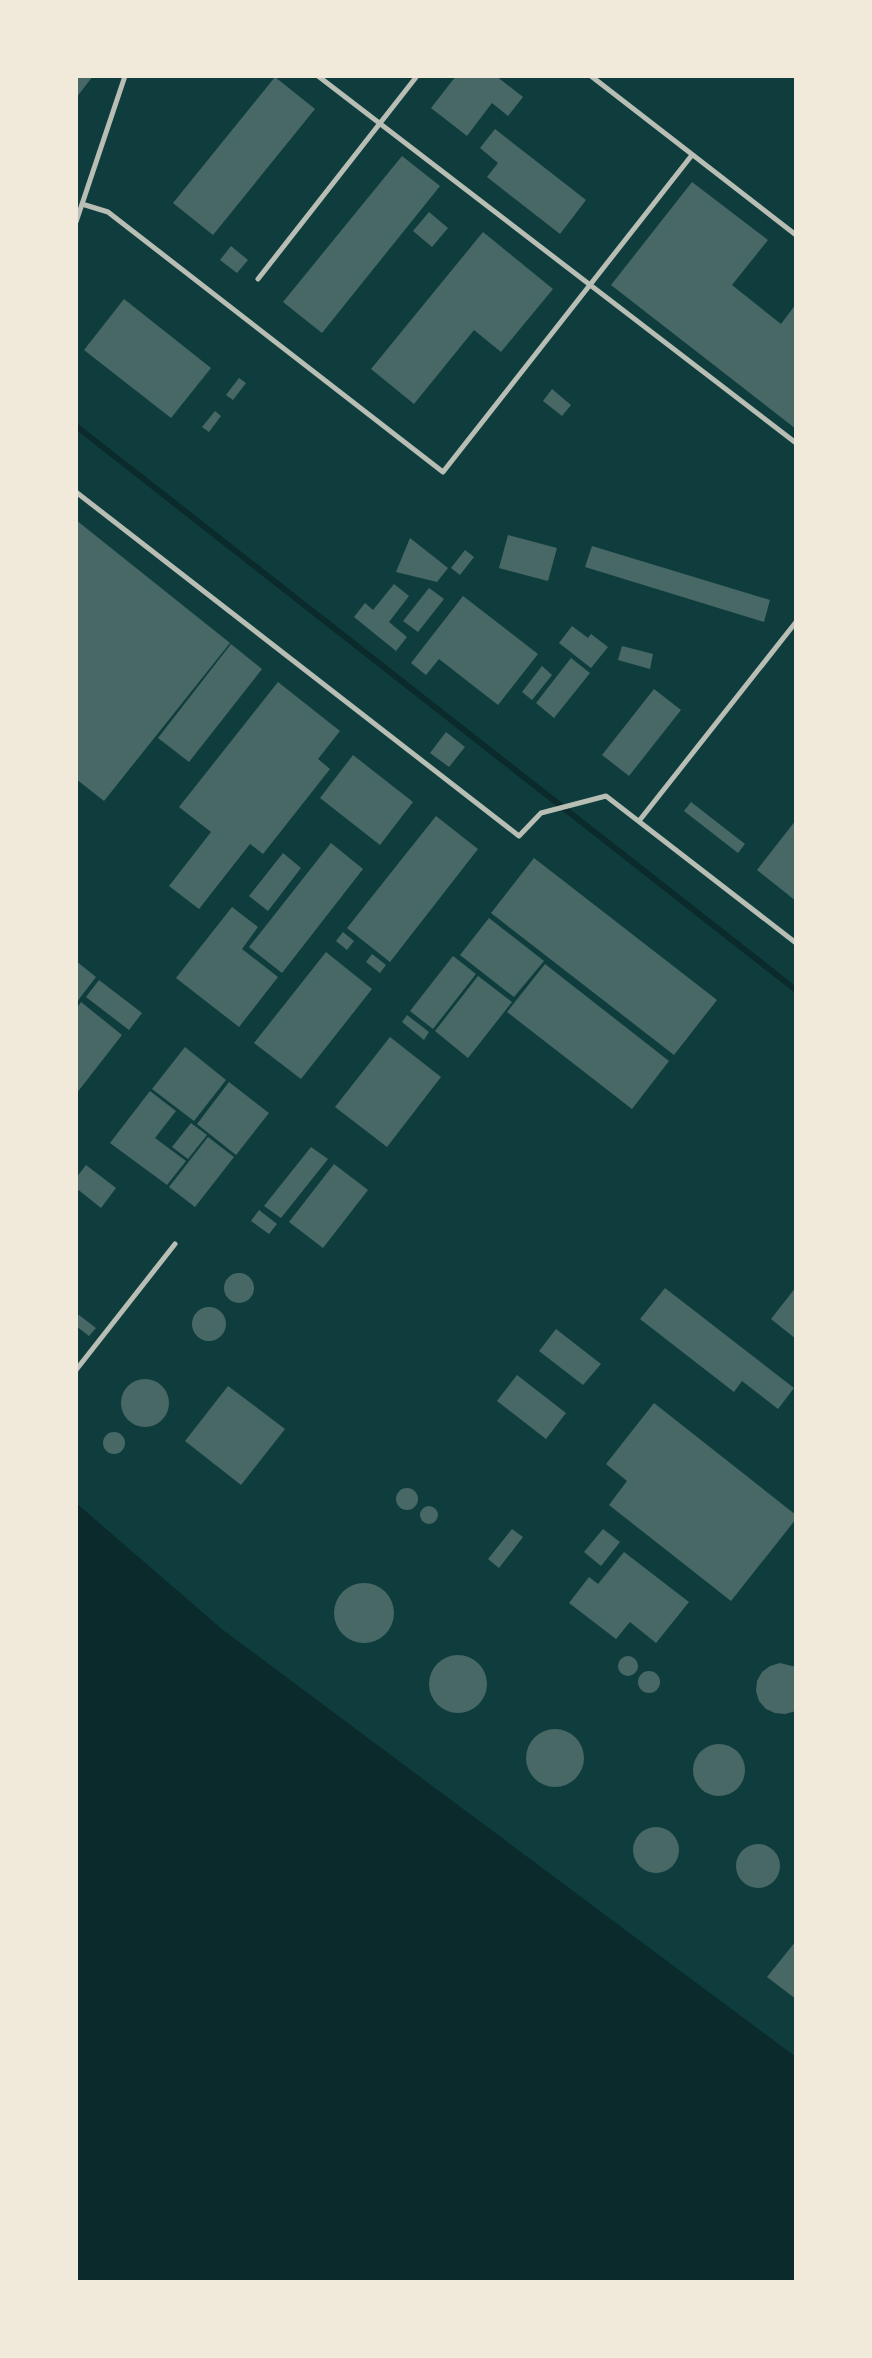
<svg xmlns="http://www.w3.org/2000/svg" width="872" height="2358" font-family="'Varela Round',sans-serif">
	<style>
		.water { fill: #0a2a2b }
		.lines { fill: none; stroke-linecap: round; stroke-linejoin: round }
		.stream { stroke: #0a2a2b; stroke-width: 6 }
		.building { fill: #486865 }
		.service { stroke: #b8beb3; stroke-width: 5 }
	</style>
	<rect width="100%" height="100%" fill="#0f3d3e"/>
	<path class="water" d="M76,1503L223,1630L796,2057V2282H76Z"/>
	<g class="lines">
		<path class="stream" d="M76,426L796,990"/>
	</g>
	<path class="building" d="M76,76H93L76,98Z
		M456,76H496L523,97L508,116L492,103L467,136L431,108Z
		M275,77L315,109L213,235L173,203Z
		M495,129L586,200L560,234L487,177L498,163L480,148Z
		M402,156L440,186L322,333L283,302Z
		M692,182L768,240L732,285L781,324L796,304V429L611,285Z
		M429,212L448,228L432,247L413,231Z
		M483,232L553,289L501,352L474,330L414,404L371,369Z
		M231,246L248,260L237,273L220,260Z
		M124,299L211,368L171,418L84,350Z
		M239,378L246,383L233,400L226,395Z
		M552,389L571,405L562,416L543,401Z
		M215,411L221,416L209,432L202,427Z
		M76,520L230,643L104,801L76,779Z
		M508,535L557,548L548,581L499,568Z
		M410,538L448,568L437,582L396,572Z
		M592,546L770,600L764,622L585,567Z
		M465,550L474,557L460,575L451,568Z
		M394,584L409,596L389,622L407,637L396,651L354,617L365,603L373,610Z
		M429,588L444,599L418,632L403,621Z
		M463,596L538,654L498,705L439,659L426,675L411,663Z
		M572,626L588,638L591,634L608,647L591,668L559,643Z
		M231,644L262,669L189,762L158,738Z
		M622,646L653,654L650,669L618,660Z
		M571,658L590,673L554,718L536,703Z
		M542,666L552,675L532,700L522,692Z
		M278,682L340,731L318,759L330,769L263,854L250,844L199,909L169,886L211,832L179,807Z
		M654,689L681,710L629,776L602,755Z
		M446,732L465,747L449,767L430,753Z
		M353,755L413,802L380,845L320,798Z
		M691,802L745,844L738,853L684,811Z
		M436,816L478,849L390,962L347,928Z
		M796,820V901L757,870Z
		M331,843L363,869L282,973L249,947Z
		M283,853L301,868L268,911L249,896Z
		M534,858L717,1000L674,1055L491,913Z
		M232,907L258,927L242,949L278,977L239,1027L176,978Z
		M489,918L544,961L514,997L460,955Z
		M343,932L354,941L347,950L336,941Z
		M326,952L372,989L301,1079L254,1043Z
		M372,954L386,965L380,973L366,962Z
		M453,956L476,974L433,1029L410,1011Z
		M76,961L96,977L76,1003Z
		M545,964L669,1061L632,1109L507,1012Z
		M478,976L512,1002L468,1058L435,1031Z
		M99,980L142,1013L129,1030L86,997Z
		M81,1002L122,1035L76,1094V1009Z
		M407,1015L429,1032L424,1040L402,1022Z
		M390,1037L441,1077L387,1147L335,1107Z
		M185,1047L226,1080L194,1121L152,1089Z
		M229,1082L269,1113L236,1155L197,1124Z
		M150,1091L176,1111L155,1138L186,1161L167,1185L110,1143Z
		M191,1123L207,1135L188,1159L172,1147Z
		M208,1137L234,1157L195,1207L169,1187Z
		M311,1147L328,1159L281,1218L264,1206Z
		M334,1164L368,1190L323,1248L289,1222Z
		M86,1165L116,1188L101,1208L76,1188V1178Z
		M259,1210L277,1224L269,1234L251,1221Z
		M224 1288a15 15 0 1 1 30 0a15 15 0 1 1-30 0Z
		M796,1287V1339L771,1319Z
		M665,1288L794,1388L778,1409L742,1381L734,1392L640,1319Z
		M192 1324a17 17 0 1 1 34 0a17 17 0 1 1-34 0Z
		M79,1315L96,1328L89,1336L76,1326V1318Z
		M556,1329L601,1364L583,1385L539,1351Z
		M517,1375L566,1413L546,1439L497,1401Z
		M121 1403a24 24 0 1 1 48 0a24 24 0 1 1-48 0Z
		M228,1386L285,1429L241,1485L185,1441Z
		M654,1403L796,1515V1519L731,1601L609,1505L627,1481L606,1464Z
		M103 1443a11 11 0 1 1 22 0a11 11 0 1 1-22 0Z
		M396 1499a11 11 0 1 1 22 0a11 11 0 1 1-22 0Z
		M420 1515a9 9 0 1 1 18 0a9 9 0 1 1-18 0Z
		M512,1529L523,1537L499,1568L488,1559Z
		M603,1529L620,1542L601,1566L584,1552Z
		M624,1552L689,1602L656,1643L630,1622L616,1639L569,1603L589,1577L598,1584Z
		M334 1613a30 30 0 1 1 60 0a30 30 0 1 1-60 0Z
		M429 1684a29 29 0 1 1 58 0a29 29 0 1 1-58 0Z
		M618 1666a10 10 0 1 1 20 0a10 10 0 1 1-20 0Z
		M780,1663L796,1667V1711L785,1714L775,1713L766,1709L759,1701L756,1691L757,1681L762,1672L770,1666Z
		M638 1682a11 11 0 1 1 22 0a11 11 0 1 1-22 0Z
		M526 1758a29 29 0 1 1 58 0a29 29 0 1 1-58 0Z
		M693 1770a26 26 0 1 1 52 0a26 26 0 1 1-52 0Z
		M633 1850a23 23 0 1 1 46 0a23 23 0 1 1-46 0Z
		M736 1866a22 22 0 1 1 44 0a22 22 0 1 1-44 0Z
		M796,1941V1999L767,1977Z"/>
	<g class="lines">
		<path class="service" d="M318,76L796,443
			M591,76L796,235
			M82,204L108,212L443,472L692,155
			M76,222L125,76
			M258,279L417,76
			M76,492L519,836L541,813L606,796L796,943
			M639,821L796,622
			M76,1370L175,1244"/>
	</g>
	<rect width="872" height="2358" fill="none" stroke="#f1e9da" stroke-width="156"/>
</svg>
